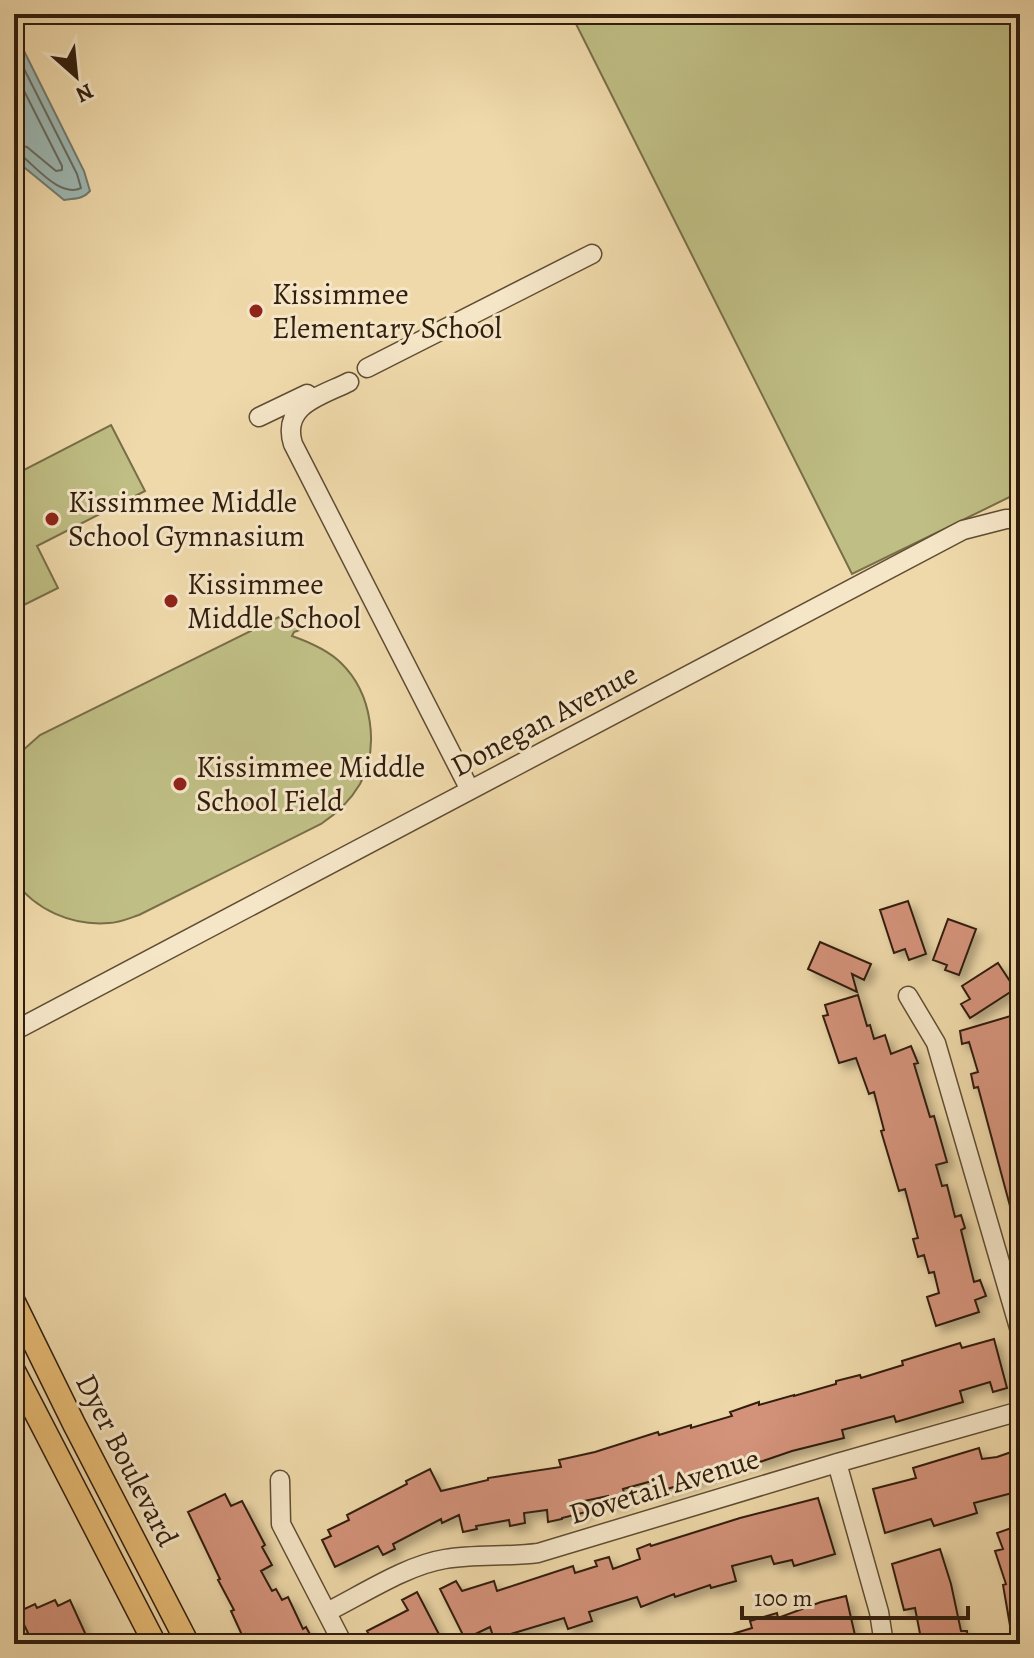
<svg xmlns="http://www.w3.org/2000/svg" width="1034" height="1658" font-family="Alegreya,serif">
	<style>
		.green { fill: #bfbe84; stroke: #786e48; stroke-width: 2 }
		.water { fill: #9db8b3; stroke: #727a71; stroke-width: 2 }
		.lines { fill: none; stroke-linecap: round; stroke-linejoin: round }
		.shore { stroke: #676b60; stroke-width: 2 }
		.building { fill: #d3927a; stroke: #311e0d; stroke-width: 2; filter: url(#shadow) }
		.minor-casing { stroke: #604d34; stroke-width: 21 }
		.major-casing { stroke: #311e0d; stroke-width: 25 }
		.minor { stroke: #f5e6c8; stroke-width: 18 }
		.major { stroke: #e8bc75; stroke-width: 22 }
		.poi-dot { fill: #8f2418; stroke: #f5e6c8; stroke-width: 3 }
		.labels { text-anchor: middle; stroke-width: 6; stroke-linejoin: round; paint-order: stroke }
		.poi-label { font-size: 30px; fill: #311e0d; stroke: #f5e6c8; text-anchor: start }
		.street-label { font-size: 30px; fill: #311e0d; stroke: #f5e6c8 }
	</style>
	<defs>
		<filter id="shadow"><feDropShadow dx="6" dy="6" stdDeviation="4" flood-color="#0004"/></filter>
	</defs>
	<rect width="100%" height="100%" fill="#efd9aa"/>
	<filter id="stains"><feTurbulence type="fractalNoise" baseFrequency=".0025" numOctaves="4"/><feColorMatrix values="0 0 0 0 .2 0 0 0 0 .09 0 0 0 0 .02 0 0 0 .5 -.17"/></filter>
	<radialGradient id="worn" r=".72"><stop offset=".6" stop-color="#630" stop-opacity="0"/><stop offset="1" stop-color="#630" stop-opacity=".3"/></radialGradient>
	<path class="green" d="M571,14H1020V492L852,574Z
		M111,425L145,491L37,546L58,588L14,610V475Z
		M291,611L300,630L294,632L292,636C309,642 328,650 341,663C372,693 380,747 360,784C350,801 336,814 321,824L139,915C130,918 119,923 109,923C72,926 35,910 14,880V761L21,752L40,735Z"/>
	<path class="water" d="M14,31L84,171L90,191C82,200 75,198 64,200L14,159Z"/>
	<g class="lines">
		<path class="shore" d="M14,49L77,174L81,188C61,198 37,168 22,156L14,154
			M14,71L62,166V170L56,171L27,147L14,144"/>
	</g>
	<path class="building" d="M908,901L926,954L909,960L905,949L894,953L880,910Z
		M948,919L976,929L959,975L945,970L947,965L933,960Z
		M820,942L871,964L864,980L852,974L857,992L808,969Z
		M998,963L1015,989L970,1018L961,1004L970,999L962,986Z
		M858,995L867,1026L870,1025L874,1039L885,1035L891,1054L911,1046L918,1063L914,1064L930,1117L934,1116L947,1162L936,1165L942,1186L947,1185L955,1217L961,1215L965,1228L961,1230L974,1282L980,1280L986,1296L975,1300L979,1312L936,1326L927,1297L939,1293L934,1272L929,1273L924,1255L918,1257L913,1239L918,1238L905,1189L899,1191L881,1131L884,1130L874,1092L869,1094L856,1058L839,1063L823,1016L828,1015L825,1005Z
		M1014,1015L1020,1035V1203L1010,1206L978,1087L974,1088L971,1074L978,1072L969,1042L962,1044L960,1031Z
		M994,1339L1007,1388L993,1392L990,1382L960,1391L963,1402L896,1422L894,1416L842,1430L844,1438L792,1451L760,1462L759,1459L705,1476L706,1478L656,1492L652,1481L623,1489L626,1500L610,1505L608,1496L584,1501L586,1512L562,1518V1519L548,1522L547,1510L524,1513L525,1523L510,1526L509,1520L476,1526L477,1529L463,1532L459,1515L442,1523L441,1519L393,1544L395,1549L383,1555L378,1546L335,1567L322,1540L331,1536L328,1530L349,1520L347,1515L407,1484L406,1481L430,1469L441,1491L488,1480V1478L561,1467L559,1460L595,1452L658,1432L659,1435L691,1425V1428L732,1416L730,1412L759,1402V1405L794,1395V1396L836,1384V1381L860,1375L861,1378L903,1365L902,1361L960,1343L962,1348Z
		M979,1448L982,1459L997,1457L1020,1449V1491L974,1503L977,1513L934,1526L931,1519L885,1533L873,1489L916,1478L913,1468Z
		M225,1494L231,1506L242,1501L265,1545L262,1547L272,1565L261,1571L272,1591L276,1589L282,1600L288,1597L303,1629L306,1627L312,1638L301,1644H250L245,1634L242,1635L231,1611L234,1610L218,1580L220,1579L188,1512Z
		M818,1498L835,1554L794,1566L792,1560L774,1564L771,1556L732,1566L736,1581L711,1588L710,1585L675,1597L674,1594L641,1607L637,1597L589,1612L592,1621L568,1629L564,1618L494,1639L490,1627L465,1639L440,1589L456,1581L462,1591L494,1581L497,1591L573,1566L575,1573L597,1566L595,1561L609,1557L613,1569L640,1559L637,1549L650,1544L651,1546L740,1518Z
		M1020,1525V1643H1013L1003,1585L1006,1584L995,1551L1003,1549L997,1533Z
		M940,1549L951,1584L961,1631H967L968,1644H922L915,1608L904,1610L892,1564Z
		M417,1592L444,1644H374L367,1631L408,1610L402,1600Z
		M846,1596L857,1644H709V1641L752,1628L750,1621L777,1613L778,1618L821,1602Z
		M55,1600L58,1606L70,1600L90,1644H30L25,1634L28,1633L18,1612L35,1604L37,1608Z"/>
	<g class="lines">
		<g class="minor-casing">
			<path id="minor" d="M367,368L592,254
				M349,382C321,396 281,405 293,444L470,790
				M259,417L307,394
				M908,996L936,1043L1020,1331
				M14,1031L963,530L1006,519H1020
				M837,1463L879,1612L884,1644
				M280,1480L281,1524L343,1644
				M327,1612C363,1594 407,1565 445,1559C475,1554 507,1557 538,1553L837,1463L1020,1411"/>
		</g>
		<g class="major-casing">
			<path id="major" d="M14,1302L74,1424L188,1644
				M14,1371L155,1644"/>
		</g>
		<use href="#minor" class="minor"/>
		<use href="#major" class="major"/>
	</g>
	<g class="poi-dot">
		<circle cx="256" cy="311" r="8"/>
		<circle cx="52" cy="519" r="8"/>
		<circle cx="171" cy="601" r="8"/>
		<circle cx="180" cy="784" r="8"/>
	</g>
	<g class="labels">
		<g class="poi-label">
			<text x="272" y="304">Kissimmee<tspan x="272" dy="34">Elementary School</tspan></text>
			<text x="68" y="512">Kissimmee Middle<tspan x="68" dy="34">School Gymnasium</tspan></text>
			<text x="187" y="594">Kissimmee<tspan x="187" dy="34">Middle School</tspan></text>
			<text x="196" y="777">Kissimmee Middle<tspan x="196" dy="34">School Field</tspan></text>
		</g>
		<g class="street-label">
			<text transform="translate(544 720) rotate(-28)" y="10">Donegan Avenue</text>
			<text transform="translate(127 1460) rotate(63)" y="10">Dyer Boulevard</text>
			<text transform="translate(664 1486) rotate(-17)" y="10">Dovetail Avenue</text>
		</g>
	</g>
	<rect width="1034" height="1658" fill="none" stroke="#efd9aa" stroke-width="48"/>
	<rect x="16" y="16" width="1002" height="1626" fill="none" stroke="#311e0d" stroke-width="4"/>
	<rect x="24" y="24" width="986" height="1610" fill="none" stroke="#311e0d" stroke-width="2"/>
	<g transform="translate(76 76) rotate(153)" stroke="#f5e6c8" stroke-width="6" paint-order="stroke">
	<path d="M0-6L14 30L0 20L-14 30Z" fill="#311e0d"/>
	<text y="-12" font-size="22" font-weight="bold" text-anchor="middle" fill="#311e0d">N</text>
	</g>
	<path d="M742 1606v12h226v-12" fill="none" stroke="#311e0d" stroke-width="4"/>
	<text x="754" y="1606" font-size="24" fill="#311e0d" stroke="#f5e6c8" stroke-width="6" paint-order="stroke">100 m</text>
	<rect width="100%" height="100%" filter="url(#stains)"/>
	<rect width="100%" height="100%" fill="url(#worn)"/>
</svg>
